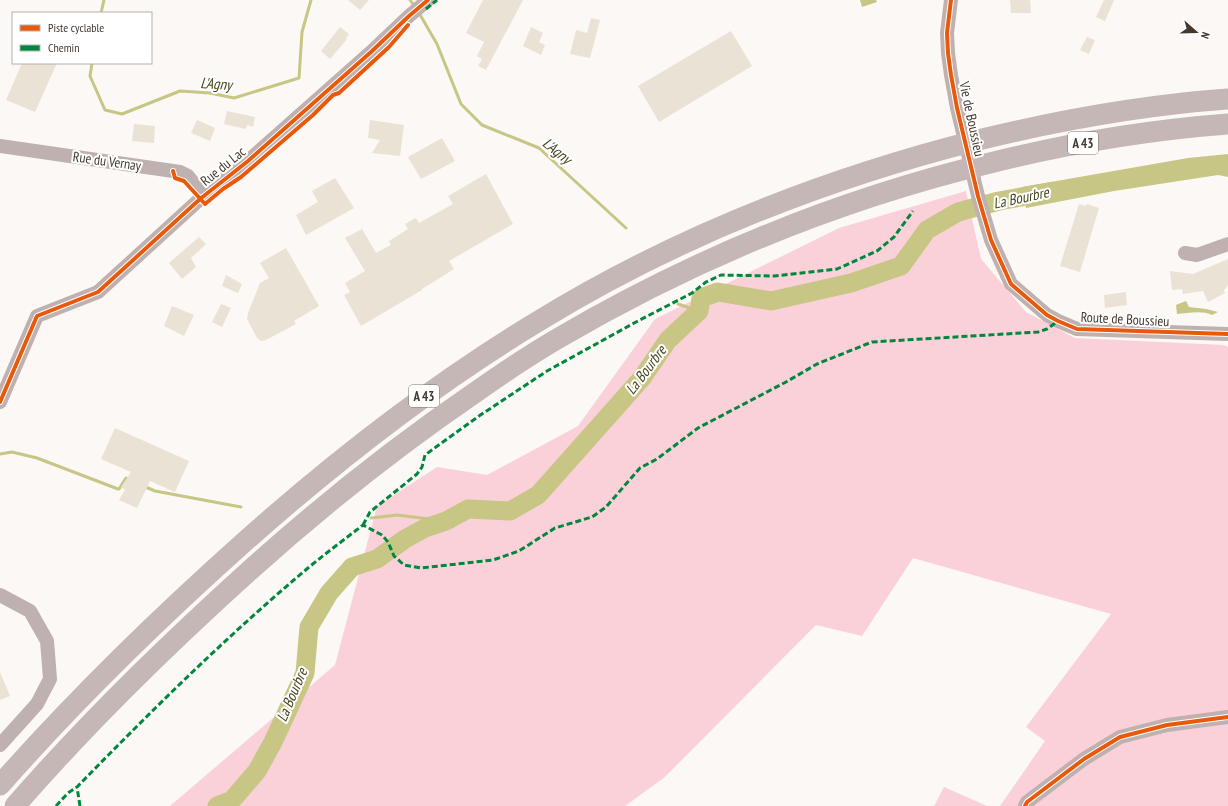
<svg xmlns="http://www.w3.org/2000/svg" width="1228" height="806" font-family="'PT Sans Narrow',sans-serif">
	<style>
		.green { fill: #fad0d9 }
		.water { fill: #c7c684 }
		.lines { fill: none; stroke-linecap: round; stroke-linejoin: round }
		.stream { stroke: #c7c684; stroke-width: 3 }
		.river { stroke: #c7c684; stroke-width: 19 }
		.building { fill: #eae2d4 }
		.minor { stroke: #beb1af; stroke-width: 14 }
		.highway { stroke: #c4b7b5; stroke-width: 21 }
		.quiet { stroke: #00873e; stroke-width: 3; stroke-dasharray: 6 3; stroke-linecap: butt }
		.cycleway-casing { stroke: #fff; stroke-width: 6 }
		.cycleway { stroke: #e8590c; stroke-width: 4 }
		.labels { text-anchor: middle; stroke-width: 4; stroke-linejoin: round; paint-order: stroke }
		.shield { fill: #fff; stroke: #7c746d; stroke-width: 1 }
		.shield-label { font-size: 13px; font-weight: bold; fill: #44382f }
		.street-label { font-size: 14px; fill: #44382f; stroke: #fff }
		.water-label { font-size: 15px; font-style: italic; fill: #46461f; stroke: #fff }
	</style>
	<rect width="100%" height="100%" fill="#fbf8f6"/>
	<path class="green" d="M966,191L981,259L1026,312L1075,338L1224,345L1228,347V806H1000L1045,741L1026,727L1111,614L913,558L862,636L816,625L665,777L625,806H170L335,665L377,506L437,467L487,475L578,426L655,319L839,228Z
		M944,787L987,806H934Z"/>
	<path class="water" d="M860,0H876L877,2L862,7Z
		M1228,154V177L1218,175L1114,191L1026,208L1022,187L1188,158Z
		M1186,301L1189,307L1206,309L1218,312L1212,315C1203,310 1187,313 1177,314L1176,305Z"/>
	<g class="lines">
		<path class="stream" d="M410,0L415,7
			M101,13L104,0
			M419,13L437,44L461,104L482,125L539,148L626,228
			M92,63L90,76L105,110L122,114L180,91L210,93L234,98L299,78L302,32L311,0
			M678,304L699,311
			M0,454L12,452L37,458L118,489H119L126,478L129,480
			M143,486L155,491L241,507
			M371,518L397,515L446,521"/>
		<path class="river" d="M217,806L232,800L257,771L273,742L305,673L309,627L329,593L352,567L377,559L405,539L425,528L446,521L468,509L510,511L538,495L642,378L668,340L699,311L701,298L718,292L771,301L851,283L901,266L927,230L958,212L999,201L1049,192"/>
	</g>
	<path class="building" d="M348,0H369L360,10Z
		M483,0H523L486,70L478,66L482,59L477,56L484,42L466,33Z
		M1010,0H1030L1031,13H1011Z
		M1104,0H1114L1105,21L1096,17Z
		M591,18L600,20L590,58L570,54L576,30L587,33Z
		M340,27L349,34L346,38L347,39L330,59L321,51Z
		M531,27L543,33L539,42L545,45L541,55L523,46Z
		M731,31L752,66L659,122L638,86Z
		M1087,37L1095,40L1089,54L1080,50Z
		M22,63H57L35,112L6,100Z
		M227,111L255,117L253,127L247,125L246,129L224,124Z
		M197,120L215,128L210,141L191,133Z
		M370,120L404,125L400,156L372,153L380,140L368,138Z
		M134,124L155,126L154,143L132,141Z
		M442,138L455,161L421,179L408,157Z
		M486,174L513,224L449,261L454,269L422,289V290L361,326L344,295L350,292L345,283L365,271L345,238L362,229L376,253L391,245L389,241L408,229L405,224L416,218L419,223L453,204L448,196Z
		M335,178L354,208L306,235L296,215L318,202L312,191Z
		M1079,204L1086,206L1087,204L1099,208L1080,272L1060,266Z
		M199,237L206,244L191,258L196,267L182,279L169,263Z
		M286,248L319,306L294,321L296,324L266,340L261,341L257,338L247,319L248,313L260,283L269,278L260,263Z
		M1228,259V285L1224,290L1225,293L1208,302L1203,291L1183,294L1182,289L1172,290L1170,271L1193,274Z
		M226,275L242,284L238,293L222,286Z
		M1126,292L1127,305L1105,308L1104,295Z
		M221,304L231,308L222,327L212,322Z
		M172,306L194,315L184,336L164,326Z
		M115,428L189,461L175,492L150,481L137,508L119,500L125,490L121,487L131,472L101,459Z
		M0,672L10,696L0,700Z"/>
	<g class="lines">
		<path class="minor" d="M951,0L947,33L948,53L951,75L957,108L978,196L991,240L1011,284L1047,315L1058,321L1077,329L1228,334
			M0,146L180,172L188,176L204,196
			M1185,253L1197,255L1228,244
			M0,402L37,316L98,292L200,199L248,161L371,52L409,16L428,0
			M0,595L30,611L47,641L50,679L37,704L0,745
			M1025,806L1027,802L1084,759L1120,737L1167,725L1228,717"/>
		<path class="highway" d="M0,785C75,700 157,620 242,544C334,462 431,386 537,322C672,239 824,179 978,140C1060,120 1144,105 1228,99
			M15,806C87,723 166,646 248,572C319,508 394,448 473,394C500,375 528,356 557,339C695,258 839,199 994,162C1071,143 1149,130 1228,124"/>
		<path class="quiet" d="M426,9L437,0
			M363,525L370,512L417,474L422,467L425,455L479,416L547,371L636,322L692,293L706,282L721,275L774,276L837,269L877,251L894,237L913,211
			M56,806L68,793L77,787
			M80,806L77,787C151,711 227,636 308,568C326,553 345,539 363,525L382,535L388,542L394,556L404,565L421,568L493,560L519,551L555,528L592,517L606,507L640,468L657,459L698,428L786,382L817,364L872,342L1038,332L1047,329L1058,321"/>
		<g class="cycleway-casing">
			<path id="cycleway" d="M951,0L947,33L948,53L951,75L957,108L978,196L991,240L1011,284L1047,315L1058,321L1077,329L1228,334
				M173,171L175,178L184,181L205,204L223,189L241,177L313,115L333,95L339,93L389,47L408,25
				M0,402L37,316L98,292L200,199L248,161L371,52L409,16L428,0
				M1025,806L1027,802L1084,759L1120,737L1167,725L1228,717"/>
		</g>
		<use href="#cycleway" class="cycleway"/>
	</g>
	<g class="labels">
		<g class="shield">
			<rect x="1068" y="132" width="30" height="22" rx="3"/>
			<rect x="409" y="385" width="30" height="22" rx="3"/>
		</g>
		<g class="shield-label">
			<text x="1083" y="148">A 43</text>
			<text x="424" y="401">A 43</text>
		</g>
		<g class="street-label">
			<text transform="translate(972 119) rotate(78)" y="5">Vie de Boussieu</text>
			<text transform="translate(107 161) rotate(8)" y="5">Rue du Vernay</text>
			<text transform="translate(223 166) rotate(-39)" y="5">Rue du Lac</text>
			<text transform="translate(1125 319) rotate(3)" y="5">Route de Boussieu</text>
		</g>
		<g class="water-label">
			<text transform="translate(216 84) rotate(4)" y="5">L'Agny</text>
			<text transform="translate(557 151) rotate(39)" y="5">L'Agny</text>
			<text transform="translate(1021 198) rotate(-12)" y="5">La Bourbre</text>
			<text transform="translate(646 370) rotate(-53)" y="5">La Bourbre</text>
			<text transform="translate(292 695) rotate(-67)" y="5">La Bourbre</text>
		</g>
	</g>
	<rect x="12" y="12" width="140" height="52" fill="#ffffff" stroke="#b4afac"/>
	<rect x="20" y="25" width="20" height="6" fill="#e8590c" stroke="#b4afac"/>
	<text x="48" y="32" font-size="12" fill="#44382f">Piste cyclable</text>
	<rect x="20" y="45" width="20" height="6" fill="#00873e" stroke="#b4afac"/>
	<text x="48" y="52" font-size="12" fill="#44382f">Chemin</text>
	<g transform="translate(1196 32) rotate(110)" stroke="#ffffff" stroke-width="3" paint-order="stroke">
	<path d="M0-3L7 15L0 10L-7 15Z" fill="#44382f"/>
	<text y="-6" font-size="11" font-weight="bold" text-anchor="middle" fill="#44382f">N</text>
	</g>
</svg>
